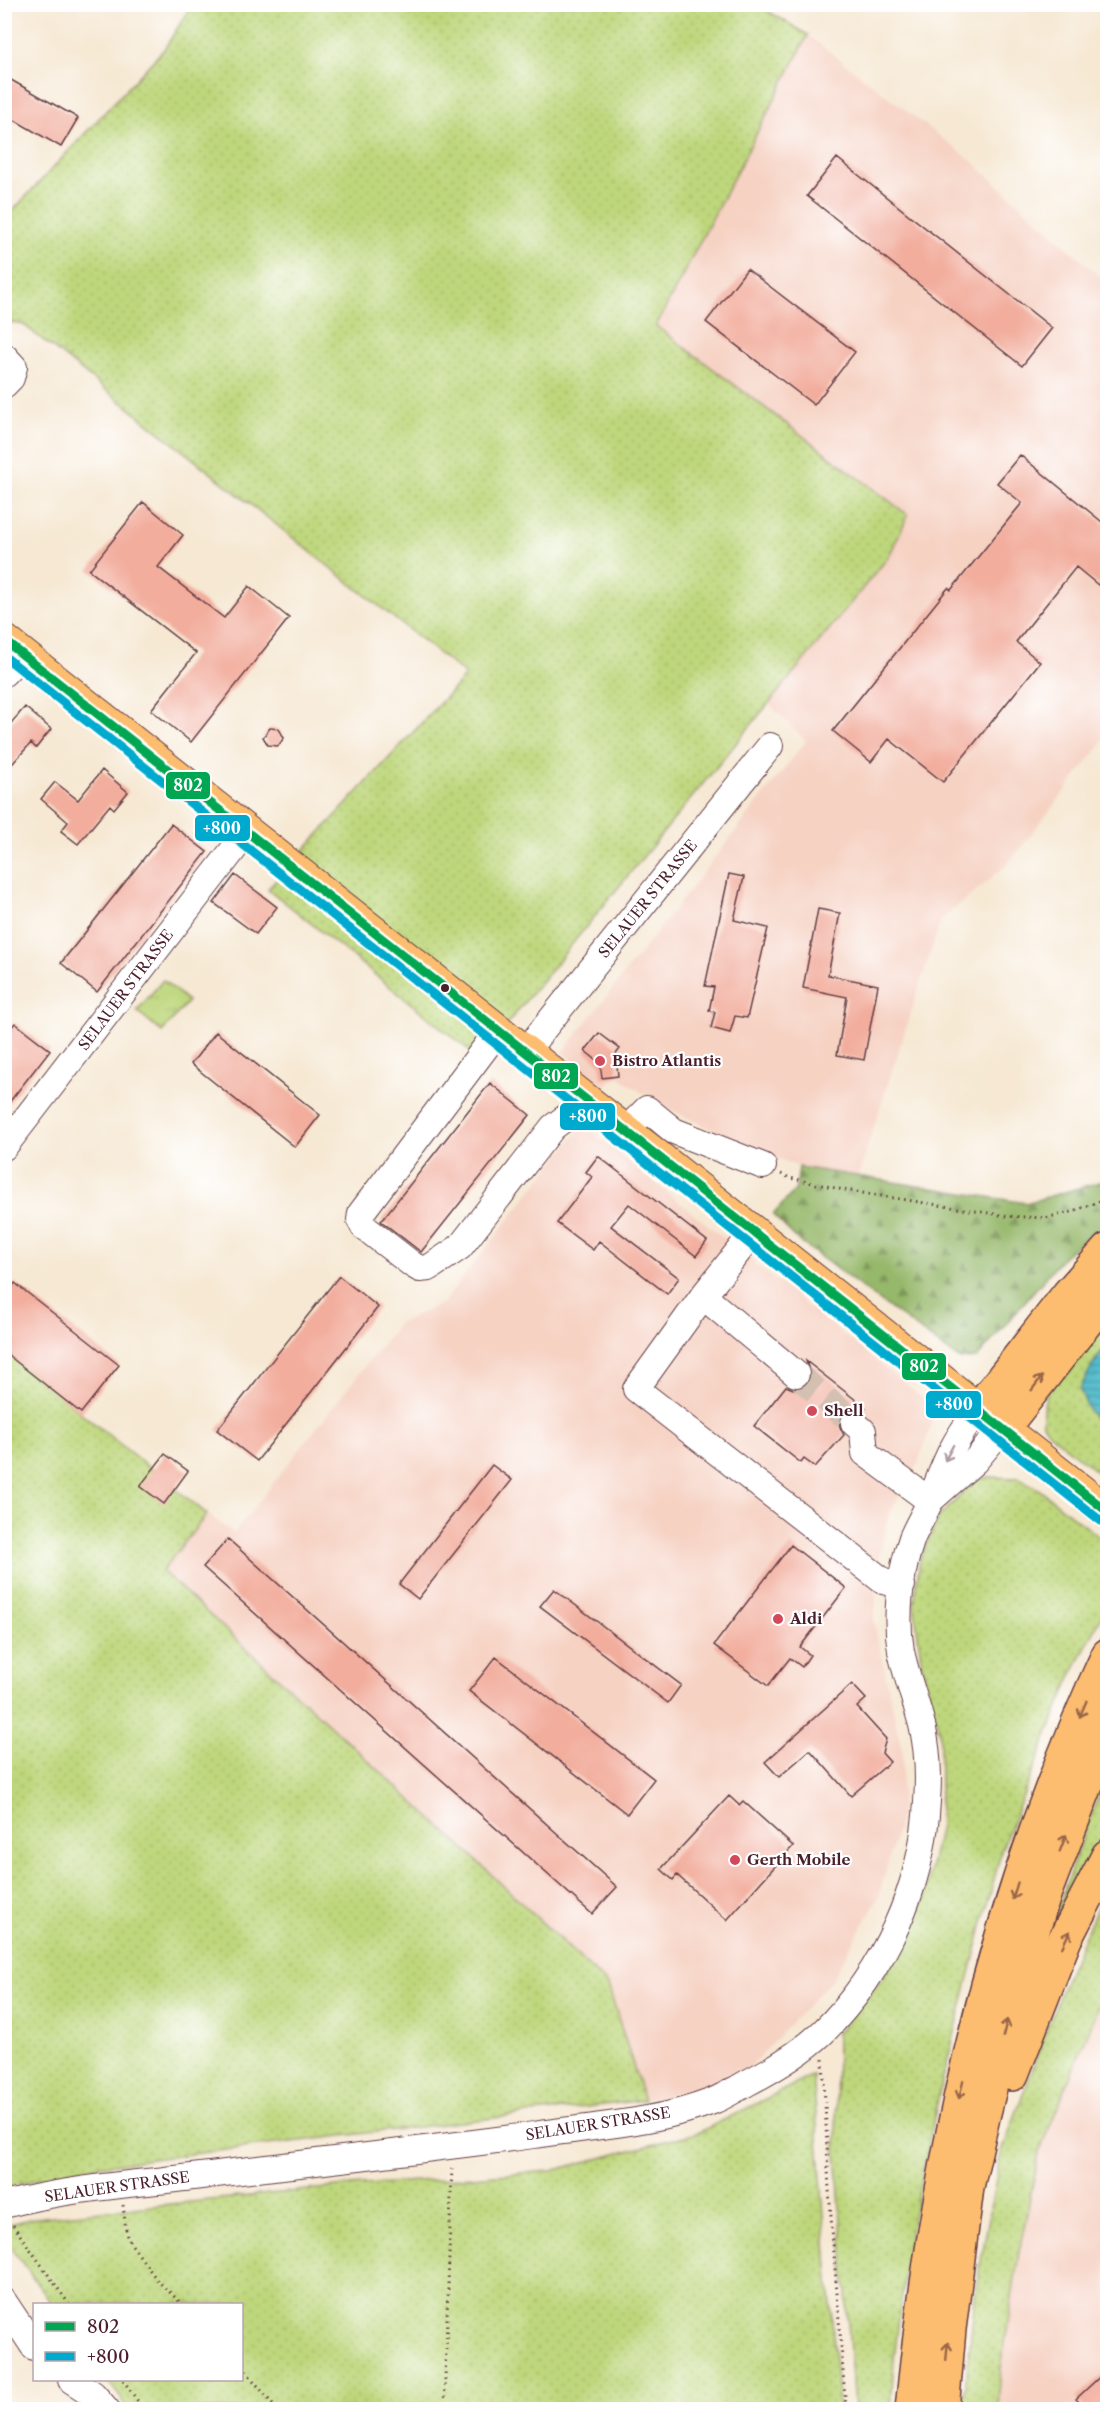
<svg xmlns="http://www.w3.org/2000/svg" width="1112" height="2414" font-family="'Libre Caslon Text',serif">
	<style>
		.built { fill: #f6d2c3 }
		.grass { fill: url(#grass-dots); stroke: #847b53; stroke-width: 1.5 }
		.forest { fill: url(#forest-firs); stroke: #706c4b; stroke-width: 1.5 }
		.park { fill: url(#park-tufts); stroke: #847b53; stroke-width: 1.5 }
		.water { fill: url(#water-rules); stroke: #4c6c7a; stroke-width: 1.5 }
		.building { fill: #f2ad9d }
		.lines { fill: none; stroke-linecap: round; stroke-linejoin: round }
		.minor-tunnel { stroke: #d4c0b1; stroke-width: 26; stroke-dasharray: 26 13; stroke-linecap: butt }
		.minor-casing { stroke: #643d44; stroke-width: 28 }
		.major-casing { stroke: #643d44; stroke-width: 34 }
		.highway-casing { stroke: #643d44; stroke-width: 36 }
		.path { stroke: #643d44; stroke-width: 3; stroke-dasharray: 1.5 4.5; stroke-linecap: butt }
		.minor { stroke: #fff; stroke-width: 26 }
		.major { stroke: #fcbd6f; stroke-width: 32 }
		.highway { stroke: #fcbd6f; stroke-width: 33 }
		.bus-1-casing { stroke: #fff; stroke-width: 14 }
		.bus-2-casing { stroke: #fff; stroke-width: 14 }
		.bus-1 { stroke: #00a651; stroke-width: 9 }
		.bus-2 { stroke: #00a9ce; stroke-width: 9 }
		.oneway { stroke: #9a664a }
		.oneway2 { stroke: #ae9aa0 }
		.bus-dot { fill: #4a1f2b; stroke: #fff; stroke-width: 2 }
		.poi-dot { fill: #d1495b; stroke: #fff; stroke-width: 2 }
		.labels { text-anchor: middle; stroke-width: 4.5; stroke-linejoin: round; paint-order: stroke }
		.street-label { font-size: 15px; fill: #4a1f2b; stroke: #fff }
		.poi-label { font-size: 15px; font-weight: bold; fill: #4a1f2b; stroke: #fff; text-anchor: start }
		.line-badge { stroke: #fff; stroke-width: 2 }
		.badge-label { font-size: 16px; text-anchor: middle; font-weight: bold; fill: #fff }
	</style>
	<defs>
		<pattern id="grass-dots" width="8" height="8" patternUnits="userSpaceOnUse" patternTransform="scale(1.5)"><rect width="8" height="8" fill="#bed77b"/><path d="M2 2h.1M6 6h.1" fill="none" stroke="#a5b86a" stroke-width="1.8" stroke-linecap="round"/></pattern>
		<pattern id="forest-firs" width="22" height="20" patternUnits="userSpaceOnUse" patternTransform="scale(1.5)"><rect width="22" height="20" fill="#96b86b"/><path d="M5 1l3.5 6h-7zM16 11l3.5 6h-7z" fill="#7c9558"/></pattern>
		<pattern id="park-tufts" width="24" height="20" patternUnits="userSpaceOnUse" patternTransform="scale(1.5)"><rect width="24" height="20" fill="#bed77b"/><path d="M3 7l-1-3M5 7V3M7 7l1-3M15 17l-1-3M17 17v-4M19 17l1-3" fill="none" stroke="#a5b86a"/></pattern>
		<pattern id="water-rules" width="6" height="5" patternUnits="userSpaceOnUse" patternTransform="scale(1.5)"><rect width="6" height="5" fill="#4ebaca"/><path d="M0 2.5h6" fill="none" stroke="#4397a4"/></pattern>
	</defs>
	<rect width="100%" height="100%" fill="#fff"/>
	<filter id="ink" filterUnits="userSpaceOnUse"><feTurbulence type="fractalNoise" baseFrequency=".0167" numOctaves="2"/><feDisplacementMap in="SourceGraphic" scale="12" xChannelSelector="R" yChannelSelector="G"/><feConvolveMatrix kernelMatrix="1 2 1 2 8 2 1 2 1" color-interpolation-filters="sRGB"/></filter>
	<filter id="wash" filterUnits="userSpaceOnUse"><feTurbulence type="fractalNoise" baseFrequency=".008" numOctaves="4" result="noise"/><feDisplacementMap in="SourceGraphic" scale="24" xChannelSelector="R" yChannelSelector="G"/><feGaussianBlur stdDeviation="1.35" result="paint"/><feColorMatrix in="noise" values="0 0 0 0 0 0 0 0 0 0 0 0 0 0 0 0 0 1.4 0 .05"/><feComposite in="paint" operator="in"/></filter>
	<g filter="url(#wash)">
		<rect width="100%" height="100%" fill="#f6e8d3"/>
		<path class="built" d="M808,35L973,162L1107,283V737L1008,864L941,920L858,1176L799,1167L731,1139L659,1104L618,1076L604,1086L563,1052L806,741L769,704L889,556L908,515L655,326Z
			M587,1128L925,1400L932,1423L917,1466L889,1514L879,1558L874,1622L903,1754L901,1816L878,1899L832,1979L750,2067L705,2087L644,2100L608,1985L161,1571L207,1514L234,1533L398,1324L443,1303L578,1131Z
			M1107,1998V2409L998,2410L1001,2368L1019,2252L1039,2153L1099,2006Z"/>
		<path class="grass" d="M192,5H758L808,35L656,326L908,515L889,556L479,1058L268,889L466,675L24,325L5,321L4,220L165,48Z
			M1107,1316V1345L1093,1364L1080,1389L1088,1409L1103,1429H1107V1480L1049,1433L1043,1424V1408L1047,1392Z
			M4,1351L207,1514L162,1571L460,1845L608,1985L644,2100L175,2156L91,2167L5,2187Z
			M989,1477L1018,1478L1037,1488L1107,1543V1605L1073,1672L1002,1848L939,2094L910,2232L894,2359L891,2409H854L836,2151L837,2033L884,1977L923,1903L940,1825V1735L921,1660L914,1603L920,1558L939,1517L975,1481Z
			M1107,1775V1832L1036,1974L1078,1849Z
			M1107,1886V1998L1099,2006L1039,2153L1019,2252L1001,2368L998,2409L963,2410L976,2288L1000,2157L1063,1985Z
			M813,2075L839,2409H129L107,2380H242V2304H52L5,2239V2225L35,2218L337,2187L551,2171L700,2132Z"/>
		<path class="forest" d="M799,1167L1026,1203L1107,1180V1220L1063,1257L977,1358L960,1360L799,1241L773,1215L796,1189Z"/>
		<path class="park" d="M163,980L188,1001L162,1032L137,1011Z"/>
		<path class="water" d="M1107,1345V1429H1103L1088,1409L1080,1389L1093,1364Z"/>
		<g id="blocks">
			<path class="building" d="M4,76L78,118L61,147L4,114Z
				M837,158L1052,328L1022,366L807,196Z
				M747,269L855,352L814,405L706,322Z
				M1020,455L1107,526V574L1098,585L1076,567L1016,642L1040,662L943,782L889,739L871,762L833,731L948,588L951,590L1022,503L997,483Z
				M143,502L183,535L158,567L224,618L249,586L289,618L191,742L151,710L196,653L89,570Z
				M25,707L51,729L36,748L31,743L4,773V731Z
				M270,728L279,729L284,738L278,746L268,745L263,737Z
				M102,770L128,792L114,809L110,805L78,844L61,831L68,822L41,799L55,782L78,800Z
				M171,824L207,852L97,992L61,963Z
				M729,874L744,877L734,920L768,928L747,1018L735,1016L730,1033L711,1028L715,1012L709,1011L714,987L705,986Z
				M235,875L277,907L256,934L214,903Z
				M818,909L840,913L828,975L878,985L864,1060L837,1055L847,997L803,988Z
				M15,1023L50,1050L4,1109V1036Z
				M216,1032L320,1115L295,1147L191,1064Z
				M599,1033L620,1049L616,1054L618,1076L602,1078L600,1063L585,1051Z
				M490,1083L530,1115L421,1252L381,1221Z
				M598,1156L707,1241L696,1256L629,1204L611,1226L679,1278L667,1294L599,1241L593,1250L557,1223L592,1177L586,1172Z
				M339,1276L378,1307L257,1461L217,1430Z
				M15,1283L119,1365L81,1413L4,1352V1296Z
				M806,1361L866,1408L863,1411L850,1409L842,1414L839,1421L840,1427L844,1435L815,1467L804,1459L801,1463L754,1426L786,1386L793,1389L801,1388L808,1383L811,1376Z
				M165,1454L188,1471L164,1504L140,1486Z
				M492,1465L512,1480L418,1599L399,1584Z
				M228,1539L617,1887L592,1914L203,1567Z
				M791,1545L846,1588L800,1647L810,1655L802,1667L790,1658L768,1686L714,1645Z
				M554,1589L681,1685L668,1703L540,1606Z
				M496,1657L654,1779L627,1814L469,1691Z
				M852,1684L866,1699L857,1707L886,1739L882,1753L890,1762L851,1796L810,1750L779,1777L765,1762Z
				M729,1796L739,1805L743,1801L793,1846L727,1920L677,1875L673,1880L661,1869Z
				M1107,2370V2409H1086L1076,2399Z"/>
		</g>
	</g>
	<g filter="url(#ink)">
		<use href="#blocks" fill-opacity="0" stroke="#643d44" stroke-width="1.5"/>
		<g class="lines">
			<path class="minor-tunnel" d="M796,1374L854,1423"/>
			<g class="minor-casing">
				<path id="minor" d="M4,356L14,367L11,378L4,385
					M4,673L22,654
					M498,1031L361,1213L360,1220L364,1227L413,1265L420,1269L429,1268L460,1247L553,1127L587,1102
					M525,1052L770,746
					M625,1131L647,1109L674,1131L763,1166
					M4,1147L247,832
					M753,1233L703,1296L796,1374
					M703,1296L636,1389L883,1581L902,1585
					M854,1423L863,1431L865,1453L930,1501
					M933,1498L975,1461L1002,1429
					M4,2205C68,2188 135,2184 201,2176C312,2162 423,2150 534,2135C593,2126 657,2123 713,2101C725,2096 736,2089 747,2083C774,2069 801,2053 823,2032C884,1972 923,1886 927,1801C929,1776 928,1750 922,1725C916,1701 906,1676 901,1651C895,1616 900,1572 912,1538C918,1524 926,1511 932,1497C946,1460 953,1442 978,1410
					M4,2302L34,2347
					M71,2380L93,2394L107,2410"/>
			</g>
			<g class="major-casing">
				<path id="major" d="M4,640L1108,1512"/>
			</g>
			<g class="highway-casing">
				<path id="highway" d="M978,1410L1068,1295L1108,1250
					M1002,1429L1108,1294
					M1012,2074L1065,1939L1108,1856
					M912,2410C937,2149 997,1893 1108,1655
					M942,2410L949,2329L967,2187L983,2117L1014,1990L1045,1892L1108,1728"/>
			</g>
			<path class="path" d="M781,1174L790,1178L844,1190L1007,1216L1045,1218L1071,1212L1108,1198
				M823,2059L829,2190L846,2410
				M123,2205L127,2238L157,2280L182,2304
				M13,2225L69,2304
				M242,2366L277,2410
				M123,2380L144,2410
				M444,2410L452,2165"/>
			<use href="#minor" class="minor"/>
			<use href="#major" class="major"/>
			<use href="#highway" class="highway"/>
			<g class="bus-1-casing">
				<path id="bus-1" d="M4,640L1108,1512"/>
			</g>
			<g class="bus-2-casing">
				<path id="bus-2" d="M4,656L1101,1521"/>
			</g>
			<use href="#bus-1" class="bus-1"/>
			<use href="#bus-2" class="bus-2"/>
		</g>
		<defs><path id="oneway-shaft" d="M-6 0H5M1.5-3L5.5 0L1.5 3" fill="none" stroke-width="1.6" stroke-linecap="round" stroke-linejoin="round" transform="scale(1.5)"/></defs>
		<g class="oneway">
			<use href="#oneway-shaft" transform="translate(1037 1383) rotate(-53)"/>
			<use href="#oneway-shaft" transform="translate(1083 1709) rotate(113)"/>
			<use href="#oneway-shaft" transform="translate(1063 1843) rotate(-69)"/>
			<use href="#oneway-shaft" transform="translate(1015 1891) rotate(107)"/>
			<use href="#oneway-shaft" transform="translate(1066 1939) rotate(-65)"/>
			<use href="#oneway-shaft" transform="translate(1005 2028) rotate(-76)"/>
			<use href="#oneway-shaft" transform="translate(961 2090) rotate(104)"/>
			<use href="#oneway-shaft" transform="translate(947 2351) rotate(-85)"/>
		</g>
		<use class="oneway2" href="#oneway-shaft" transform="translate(949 1453) rotate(118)"/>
	</g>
	<circle class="bus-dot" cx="445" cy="988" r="5"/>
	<g class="poi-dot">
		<circle cx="600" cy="1061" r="6"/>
		<circle cx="812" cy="1411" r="6"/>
		<circle cx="778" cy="1619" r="6"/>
		<circle cx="735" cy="1860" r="6"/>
	</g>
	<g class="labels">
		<g class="street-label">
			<text transform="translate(648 899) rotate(-51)" y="5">SELAUER STRASSE</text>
			<text transform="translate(126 990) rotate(-53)" y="5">SELAUER STRASSE</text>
			<text transform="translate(598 2124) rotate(-9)" y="5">SELAUER STRASSE</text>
			<text transform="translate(117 2187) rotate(-8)" y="5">SELAUER STRASSE</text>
		</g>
		<g class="poi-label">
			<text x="612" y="1066">Bistro Atlantis</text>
			<text x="824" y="1416">Shell</text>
			<text x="790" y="1624">Aldi</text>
			<text x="747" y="1865">Gerth Mobile</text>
		</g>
	</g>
	<g class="line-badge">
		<rect x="165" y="771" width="46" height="29" rx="6" fill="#00a651"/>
		<rect x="194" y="814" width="57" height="28" rx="6" fill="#00a9ce"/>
		<rect x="533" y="1062" width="46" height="28" rx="6" fill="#00a651"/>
		<rect x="559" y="1102" width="57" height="29" rx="6" fill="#00a9ce"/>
		<rect x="901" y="1352" width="46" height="29" rx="6" fill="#00a651"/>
		<rect x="925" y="1390" width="57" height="29" rx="6" fill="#00a9ce"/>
	</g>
	<g class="badge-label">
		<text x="188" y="791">802</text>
		<text x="222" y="834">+800</text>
		<text x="556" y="1082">802</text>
		<text x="588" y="1122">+800</text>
		<text x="924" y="1372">802</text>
		<text x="954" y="1410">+800</text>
	</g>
	<rect width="1112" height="2414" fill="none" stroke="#fff" stroke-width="24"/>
	<rect x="33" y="2303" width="210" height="78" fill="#ffffff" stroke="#b7a5aa" stroke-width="1.5"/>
	<rect x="45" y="2322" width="30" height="9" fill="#00a651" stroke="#b7a5aa" stroke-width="1.5"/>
	<text x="87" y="2333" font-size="18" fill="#4a1f2b">802</text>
	<rect x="45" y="2352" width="30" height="9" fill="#00a9ce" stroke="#b7a5aa" stroke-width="1.5"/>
	<text x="87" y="2363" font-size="18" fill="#4a1f2b">+800</text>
</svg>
